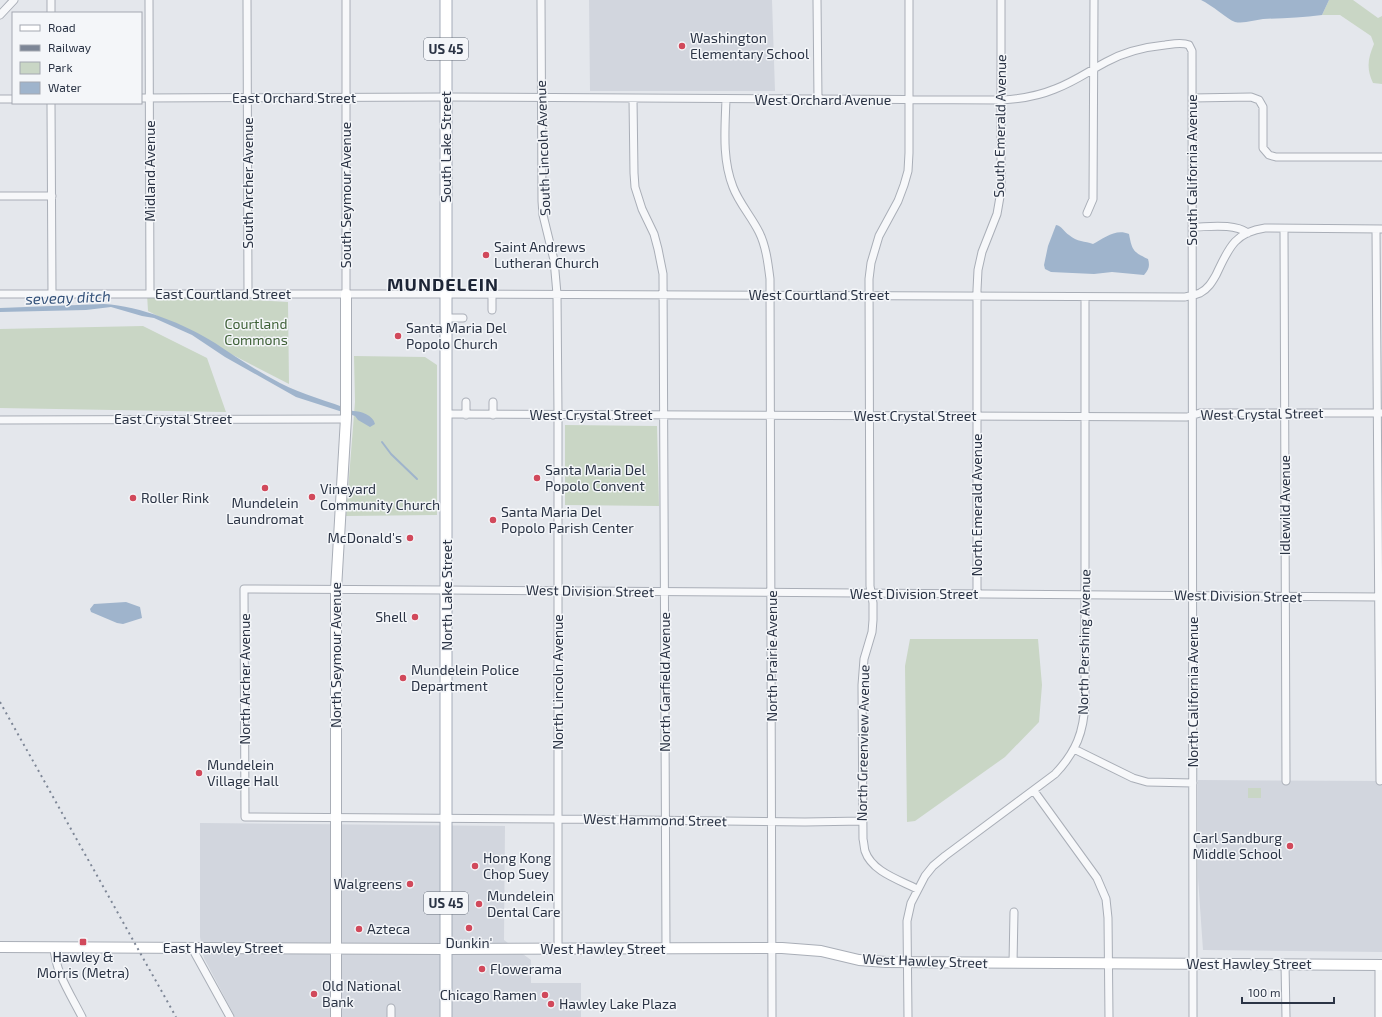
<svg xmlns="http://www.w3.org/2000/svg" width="1382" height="1017" font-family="'Exo 2',sans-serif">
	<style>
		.built { fill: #d2d6de }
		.green { fill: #c9d6c5 }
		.water { fill: #9fb4cc }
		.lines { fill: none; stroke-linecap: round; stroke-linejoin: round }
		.stream { stroke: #9fb4cc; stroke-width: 2 }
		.street-casing { stroke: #a9aeb7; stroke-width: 9 }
		.secondary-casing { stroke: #a9aeb7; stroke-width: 12 }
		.primary-casing { stroke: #a3abb8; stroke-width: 13 }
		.street { stroke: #f7f8fa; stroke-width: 7 }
		.secondary { stroke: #fff; stroke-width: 10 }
		.primary { stroke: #fff; stroke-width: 11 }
		.rail { stroke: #7d8696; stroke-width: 2; stroke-dasharray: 2 4; stroke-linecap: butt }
		.poi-dot { fill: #d1495b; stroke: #f4f6f9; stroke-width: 1.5 }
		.labels { text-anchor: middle; stroke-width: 3; stroke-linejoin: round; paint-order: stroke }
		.shield { fill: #f4f6f9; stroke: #676e7b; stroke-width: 1 }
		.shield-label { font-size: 13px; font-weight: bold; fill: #2b3445 }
		.poi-label { font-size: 14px; fill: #2b3445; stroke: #f4f6f9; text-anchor: start }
		.street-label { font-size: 14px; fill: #2b3445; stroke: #f4f6f9 }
		.park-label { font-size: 14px; fill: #3f6138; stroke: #f4f6f9 }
		.water-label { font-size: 15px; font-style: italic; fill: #34527a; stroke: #f4f6f9 }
		.district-label { font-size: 18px; font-weight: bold; letter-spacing: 1px; fill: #1d2536; stroke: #f4f6f9 }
	</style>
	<rect width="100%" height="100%" fill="#e4e7ec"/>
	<path class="built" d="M589,0H772L775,91H590Z
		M1198,780L1382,781V952L1203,950L1198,878Z
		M200,823L505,826L504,940L531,960V983H581V1017H235L204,958L200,937Z"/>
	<path class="green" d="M1329,0H1353L1378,18L1382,16V84L1373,83C1366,68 1368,58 1374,44L1371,36L1340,15H1322Z
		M147,294L288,302L289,384L148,311Z
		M143,326L207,358L226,412L0,408V329Z
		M354,356L425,357L437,365V515L346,516L355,402Z
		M565,425L657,426L659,506L565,505Z
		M910,639H1038L1042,685L1039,722L1005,757L915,821L907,822L905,666Z
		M1248,788H1261V798H1248Z"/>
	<path class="water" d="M1201,0H1329L1322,15C1302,18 1283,18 1263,19C1254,20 1244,24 1235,22C1227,19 1212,5 1201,0Z
		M1056,225C1062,226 1064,232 1069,235C1077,242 1085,241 1093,244C1104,238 1116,228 1129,234C1132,250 1133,252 1148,259C1150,266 1149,269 1144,275L1112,272L1094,274L1051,272L1045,269L1044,265L1048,246Z
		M104,304C140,306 185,324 215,343C236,357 257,371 280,383C303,395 329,401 353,411C361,411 373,415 375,424L370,427L358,420L355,416L296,397L225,357L192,335L154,318L142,316L111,307L86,310L0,312V308Z
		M126,602L140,607L142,618L123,624L117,623L91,612L90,609L94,604Z"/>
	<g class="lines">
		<path class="stream" d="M382,442L391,454L417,479"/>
		<g class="street-casing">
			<path id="street" d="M51,0V13
				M149,0L150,294
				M247,0L248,294
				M346,0V294
				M541,0L542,201L543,215L554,260L557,294L558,415V949
				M817,0L818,100
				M909,0V153L908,171L904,185L898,201L879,236L871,263L869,279L870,586L873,603V620L872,632L864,659L862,685L863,839C864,843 864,847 865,851C872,872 900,880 917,889
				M0,15L14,0
				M141,98L446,97L1002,100C1020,99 1038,96 1055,89C1074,82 1089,71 1106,62C1124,52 1145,47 1165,45C1173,44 1182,42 1189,45L1192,51L1193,1017
				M1192,98L1251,97L1259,100L1263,107V148L1269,155L1276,157H1382
				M0,99H13
				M633,99L634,173L635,187L642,209L654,234L658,249L663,274L666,949
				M726,99C725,129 722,159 733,187C739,203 751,216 759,232C766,246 768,263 770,279L772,1017
				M51,103L52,294
				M0,196H52
				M1087,213L1093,199L1094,0
				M1192,227C1209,227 1233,223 1248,233
				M1284,229L1286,781
				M1376,229L1380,781
				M0,294H446L1185,297C1189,296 1195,295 1200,293C1208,289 1212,282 1216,275C1228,250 1234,232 1265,228L1382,229
				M492,294V310
				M446,318H463
				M466,402V415
				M446,414L1187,417L1200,413H1382
				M493,415V402
				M0,420L346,419
				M977,594V290L978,270L982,252L997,214L1001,191V0
				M1074,749L1133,778L1147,782L1193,783
				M1034,791L1097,878L1106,899L1108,918L1109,1017
				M863,821L805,822L558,819L245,817L244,589L447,590L1382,597
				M54,947C55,972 71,995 82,1017
				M192,948L230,1017
				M1013,963L1014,912
				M1285,964L1286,1017
				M391,1008V1017
				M908,1017L907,921L911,903L925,876L933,866L945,856L1055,774C1076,752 1084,732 1085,702V297
				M1379,1017V965"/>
		</g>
		<g class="secondary-casing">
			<path id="secondary" d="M0,947L446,949L782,948L821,951L859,960L886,962L1382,965
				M336,1017V589L346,418V294"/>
		</g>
		<g class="primary-casing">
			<path id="primary" d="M446,1017V0"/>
		</g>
		<use href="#street" class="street"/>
		<use href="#secondary" class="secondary"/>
		<use href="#primary" class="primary"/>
		<path class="rail" d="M0,702L176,1017"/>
	</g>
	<g class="poi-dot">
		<circle cx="682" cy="46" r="4"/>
		<circle cx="486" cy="255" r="4"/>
		<circle cx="398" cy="336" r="4"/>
		<circle cx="537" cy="478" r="4"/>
		<circle cx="265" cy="488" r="4"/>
		<circle cx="312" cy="497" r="4"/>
		<circle cx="133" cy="498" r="4"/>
		<circle cx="493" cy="520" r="4"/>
		<circle cx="410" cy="538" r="4"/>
		<circle cx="415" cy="617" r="4"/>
		<circle cx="403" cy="678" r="4"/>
		<circle cx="199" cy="773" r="4"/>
		<circle cx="1290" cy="846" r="4"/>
		<circle cx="475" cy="866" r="4"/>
		<circle cx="410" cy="884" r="4"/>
		<circle cx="479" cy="904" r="4"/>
		<circle cx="469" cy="928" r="4"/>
		<circle cx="359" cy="929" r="4"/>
		<rect x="79" y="938" width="8" height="8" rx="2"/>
		<circle cx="482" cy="969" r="4"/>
		<circle cx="314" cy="994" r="4"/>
		<circle cx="545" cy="995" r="4"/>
		<circle cx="551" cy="1004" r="4"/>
	</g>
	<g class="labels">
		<g class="shield">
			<rect x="424" y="38" width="44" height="22" rx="3"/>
			<rect x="424" y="892" width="44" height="22" rx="3"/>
		</g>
		<g class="shield-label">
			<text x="446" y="54">US 45</text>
			<text x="446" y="908">US 45</text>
		</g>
		<g class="poi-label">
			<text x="690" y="43">Washington<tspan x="690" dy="16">Elementary School</tspan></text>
			<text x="494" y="252">Saint Andrews<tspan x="494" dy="16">Lutheran Church</tspan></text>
			<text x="406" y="333">Santa Maria Del<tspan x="406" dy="16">Popolo Church</tspan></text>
			<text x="545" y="475">Santa Maria Del<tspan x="545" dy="16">Popolo Convent</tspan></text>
			<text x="320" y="494">Vineyard<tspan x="320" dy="16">Community Church</tspan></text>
			<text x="141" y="503">Roller Rink</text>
			<text x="265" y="508" text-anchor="middle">Mundelein<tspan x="265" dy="16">Laundromat</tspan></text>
			<text x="501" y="517">Santa Maria Del<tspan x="501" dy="16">Popolo Parish Center</tspan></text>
			<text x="402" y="543" text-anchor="end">McDonald's</text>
			<text x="407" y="622" text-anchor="end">Shell</text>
			<text x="411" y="675">Mundelein Police<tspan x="411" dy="16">Department</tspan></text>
			<text x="207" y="770">Mundelein<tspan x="207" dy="16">Village Hall</tspan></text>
			<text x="1282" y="843" text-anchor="end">Carl Sandburg<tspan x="1282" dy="16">Middle School</tspan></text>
			<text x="483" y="863">Hong Kong<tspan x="483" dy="16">Chop Suey</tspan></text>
			<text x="402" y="889" text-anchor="end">Walgreens</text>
			<text x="487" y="901">Mundelein<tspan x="487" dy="16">Dental Care</tspan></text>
			<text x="367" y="934">Azteca</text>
			<text x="469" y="948" text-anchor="middle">Dunkin'</text>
			<text x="83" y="962" text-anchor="middle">Hawley &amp;<tspan x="83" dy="16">Morris (Metra)</tspan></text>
			<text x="490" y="974">Flowerama</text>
			<text x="322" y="991">Old National<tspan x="322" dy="16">Bank</tspan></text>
			<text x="537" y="1000" text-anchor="end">Chicago Ramen</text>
			<text x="559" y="1009">Hawley Lake Plaza</text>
		</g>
		<g class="street-label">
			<text x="294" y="103">East Orchard Street</text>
			<text x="823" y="105">West Orchard Avenue</text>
			<text transform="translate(1000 126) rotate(-89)" y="5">South Emerald Avenue</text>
			<text transform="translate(446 147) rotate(-90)" y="5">South Lake Street</text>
			<text transform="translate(543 148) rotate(-92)" y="5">South Lincoln Avenue</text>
			<text transform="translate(1192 170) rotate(-90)" y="5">South California Avenue</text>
			<text transform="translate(150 171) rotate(-90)" y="5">Midland Avenue</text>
			<text transform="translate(248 183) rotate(-90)" y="5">South Archer Avenue</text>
			<text transform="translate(346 195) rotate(-90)" y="5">South Seymour Avenue</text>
			<text x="223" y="299">East Courtland Street</text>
			<text x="819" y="300">West Courtland Street</text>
			<text transform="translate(1262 414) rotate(-1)" y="5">West Crystal Street</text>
			<text x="591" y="420">West Crystal Street</text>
			<text x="915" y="421">West Crystal Street</text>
			<text x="173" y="424">East Crystal Street</text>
			<text transform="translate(977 505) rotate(-90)" y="5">North Emerald Avenue</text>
			<text transform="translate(1285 505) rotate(-90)" y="5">Idlewild Avenue</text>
			<text transform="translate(590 591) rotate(1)" y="5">West Division Street</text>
			<text x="914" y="599">West Division Street</text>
			<text transform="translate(447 595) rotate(-90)" y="5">North Lake Street</text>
			<text transform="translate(1238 596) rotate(1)" y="5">West Division Street</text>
			<text transform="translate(1084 642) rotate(-89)" y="5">North Pershing Avenue</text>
			<text transform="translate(336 655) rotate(-90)" y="5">North Seymour Avenue</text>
			<text transform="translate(772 656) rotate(-90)" y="5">North Prairie Avenue</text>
			<text transform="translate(245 679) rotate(-90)" y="5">North Archer Avenue</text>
			<text transform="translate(558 682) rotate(-90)" y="5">North Lincoln Avenue</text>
			<text transform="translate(665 682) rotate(-90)" y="5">North Garfield Avenue</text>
			<text transform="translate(1193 692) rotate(-90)" y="5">North California Avenue</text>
			<text transform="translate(863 743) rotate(-89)" y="5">North Greenview Avenue</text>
			<text transform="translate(655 820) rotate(1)" y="5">West Hammond Street</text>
			<text x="223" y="953">East Hawley Street</text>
			<text x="603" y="954">West Hawley Street</text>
			<text transform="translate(925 961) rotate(2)" y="5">West Hawley Street</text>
			<text x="1249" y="969">West Hawley Street</text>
		</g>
		<g class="park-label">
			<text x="256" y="329">Courtland<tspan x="256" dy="16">Commons</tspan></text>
		</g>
		<g class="water-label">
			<text transform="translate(68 298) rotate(-2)" y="5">seveay ditch</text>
		</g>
		<g class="district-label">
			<text x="443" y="291">MUNDELEIN</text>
		</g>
	</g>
	<rect x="12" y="12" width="130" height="92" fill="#f4f6f9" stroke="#a4a8b1"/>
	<rect x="20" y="25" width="20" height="6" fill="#ffffff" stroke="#a4a8b1"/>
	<text x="48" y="32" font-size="12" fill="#2b3445">Road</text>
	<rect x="20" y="45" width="20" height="6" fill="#7d8696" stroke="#a4a8b1"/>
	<text x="48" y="52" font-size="12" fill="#2b3445">Railway</text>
	<rect x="20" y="62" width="20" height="12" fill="#c9d6c5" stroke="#a4a8b1"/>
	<text x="48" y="72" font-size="12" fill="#2b3445">Park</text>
	<rect x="20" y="82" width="20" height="12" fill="#9fb4cc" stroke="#a4a8b1"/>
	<text x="48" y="92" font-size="12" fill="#2b3445">Water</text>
	<path d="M1242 997v6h92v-6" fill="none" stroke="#2b3445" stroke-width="2"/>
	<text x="1248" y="997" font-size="12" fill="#2b3445" stroke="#f4f6f9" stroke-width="3" paint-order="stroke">100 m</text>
</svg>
